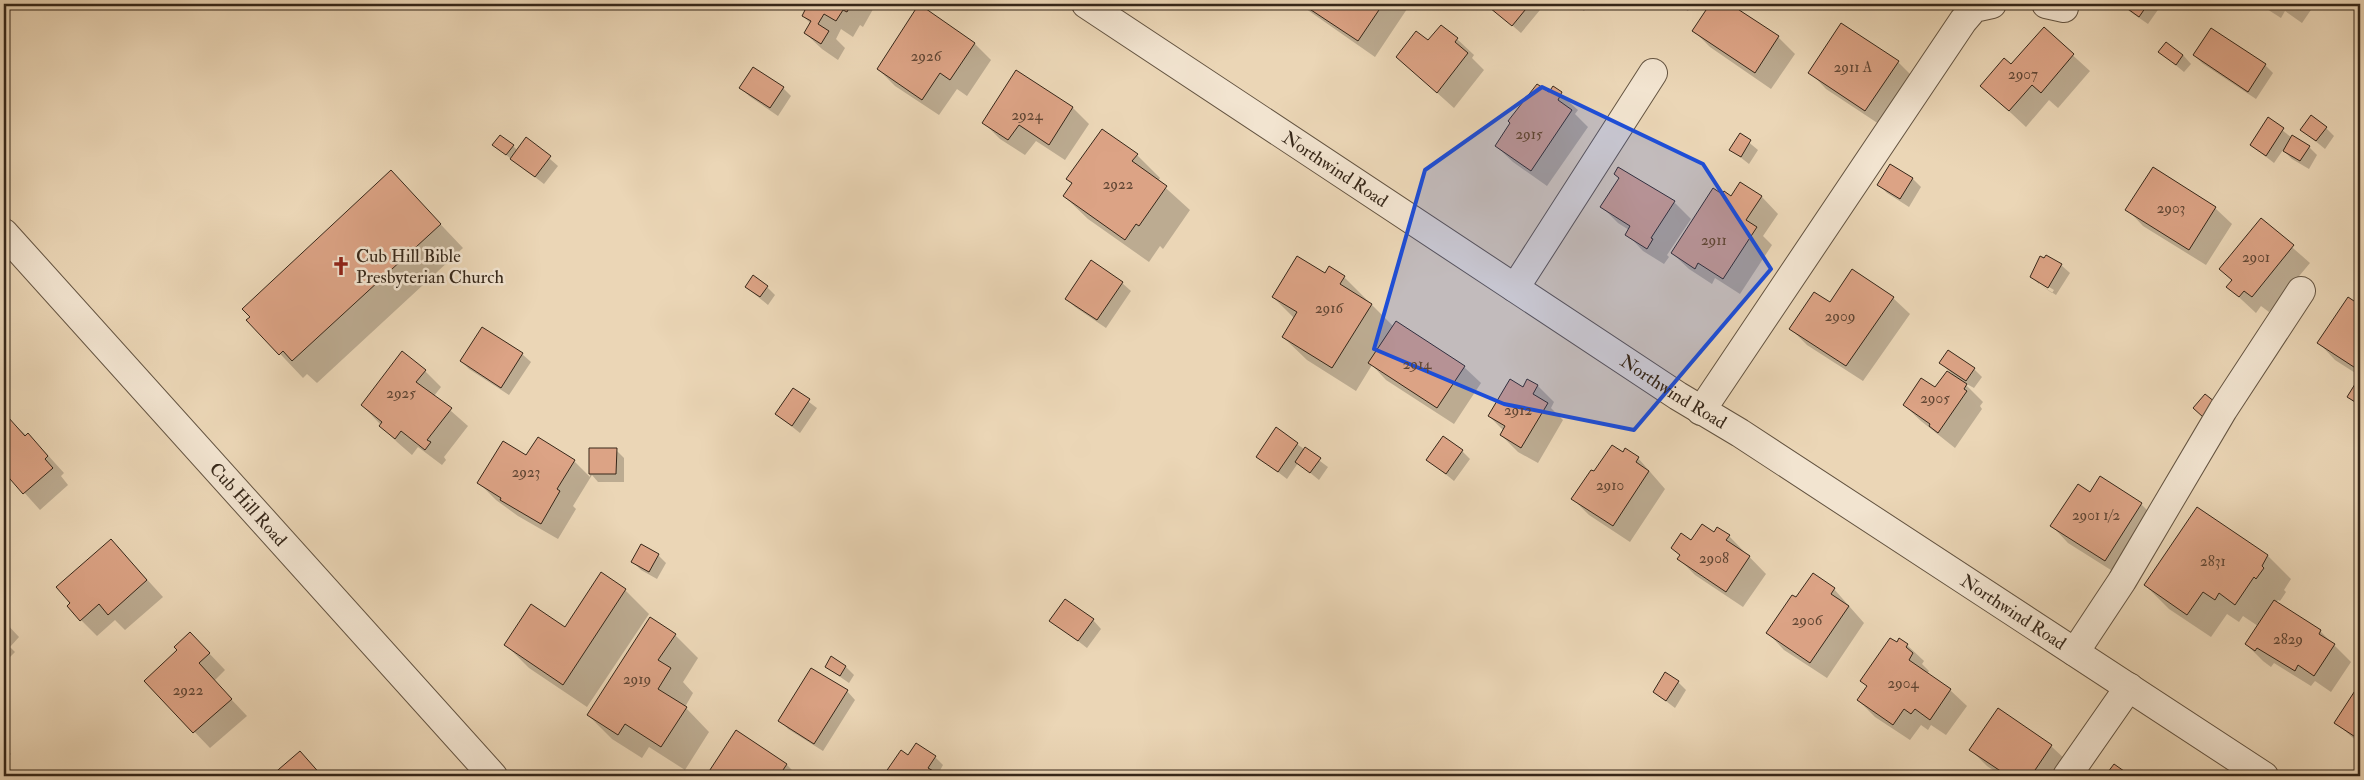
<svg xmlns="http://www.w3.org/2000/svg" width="2364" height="780" font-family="'IM FELL Double Pica',serif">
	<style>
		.shadow { fill: #0003 }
		.building { fill: #dca385; stroke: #362719 }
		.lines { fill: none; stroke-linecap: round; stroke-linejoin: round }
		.minor-casing { stroke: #635340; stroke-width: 30 }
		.minor { stroke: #f2e4d0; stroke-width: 28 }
		.marked { fill: #1d4ed8; fill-opacity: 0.2; stroke: #1d4ed8; stroke-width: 4; stroke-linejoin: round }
		.labels { text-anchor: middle; stroke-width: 5; stroke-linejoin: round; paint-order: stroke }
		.number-label { font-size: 15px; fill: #604634 }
		.street-label { font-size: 18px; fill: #362719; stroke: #f2e4d0 }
		.poi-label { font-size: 18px; fill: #362719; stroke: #f2e4d0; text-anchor: start }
	</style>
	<rect width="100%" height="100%" fill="#ebd6b6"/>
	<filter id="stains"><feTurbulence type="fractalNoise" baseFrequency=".004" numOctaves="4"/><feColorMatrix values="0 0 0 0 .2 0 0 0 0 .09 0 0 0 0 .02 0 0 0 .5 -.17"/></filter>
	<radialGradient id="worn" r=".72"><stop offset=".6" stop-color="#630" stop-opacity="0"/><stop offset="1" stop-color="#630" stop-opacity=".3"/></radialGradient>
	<path class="shadow" d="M798,4H876L863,27L860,25L853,37L841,29L836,39L845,48L838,60L822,49L805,33L811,24L803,16L806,12Z
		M1299,4H1401L1407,9L1375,57Z
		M1495,4H1534L1540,10L1521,33L1492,8Z
		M1574,4H1589L1584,11Z
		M1677,4H1692L1688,11Z
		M1712,4H1728L1778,37L1795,54L1771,89L1710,47L1694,31Z
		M2119,4H2162L2148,24Z
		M2259,4H2315L2302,23L2285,11L2281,18Z
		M919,6L975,44L991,60L967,96L957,89L939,115L895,86L878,69Z
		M2044,29L2090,71L2058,108L2049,100L2026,127L1981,85L2011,66Z
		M1457,39L1474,55L1472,58L1484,70L1454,108L1397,57L1428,42Z
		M2160,52L2183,55L2191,64L2184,72Z
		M2194,55L2265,65L2273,73L2256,99L2202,63Z
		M1898,62L1914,78L1882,126L1826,89L1810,72Z
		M1017,72L1073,108L1089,124L1065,160L1036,141L1025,155L1000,139L983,122Z
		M741,88H783L791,96L778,116L749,96Z
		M1553,88L1578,110L1575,114L1588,127L1547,186L1513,162L1496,146Z
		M2268,119L2292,138L2309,147L2317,155L2309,169L2292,159L2283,150L2274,163L2251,145Z
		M2326,128L2334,136L2325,149L2302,130Z
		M1740,135L1758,150L1749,164L1730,149Z
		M527,139L558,166L544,184L493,145L513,146L518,151Z
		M1137,155L1160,178L1158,181L1190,210L1163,249L1160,246L1149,262L1088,219L1064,196L1072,184L1068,179Z
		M1891,165L1913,179L1921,187L1909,207L1887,193L1879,185Z
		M1619,168L1674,202L1691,219L1667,255L1669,257L1664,264L1643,251L1627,234L1629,230L1618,223L1602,207L1620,179Z
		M391,172L463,248L317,383L307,374L303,378L248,320Z
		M1740,183L1762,197L1778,214L1763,236L1772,245L1740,294L1715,278L1712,284L1689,269L1672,253L1731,197Z
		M2215,208L2232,224L2206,265L2143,226L2127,209Z
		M2261,220L2310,263L2269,312L2261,306L2256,313L2228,287L2233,281L2220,269Z
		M2047,257L2061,265L2070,273L2056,295L2039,284L2052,293L2054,290L2039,281V284L2032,277Z
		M1326,275L1344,277L1394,327L1464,367L1481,383L1454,424L1386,380L1372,365L1356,391L1307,360L1283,337L1294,318L1273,297Z
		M1122,283L1131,291L1106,328L1075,307L1067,299Z
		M746,287H767L775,295L768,305Z
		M1893,298L1910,314L1863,381L1807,345L1791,329L1830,304Z
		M2348,298L2360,306V376L2335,360L2319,343Z
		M483,328L522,354L531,362L509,395L469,369L461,361Z
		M1941,363L1974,369L1982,377L1974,388L1963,382L1983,402L1980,406L1982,409L1955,448L1921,421L1904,405L1936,389L1952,374Z
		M425,371L441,387L434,396L468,426L444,457L446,460L442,465L418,447L412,455L397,442L362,405Z
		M2360,379V408L2349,397Z
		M1528,380L1538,386L1554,402L1551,408L1563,420L1538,463L1518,452L1501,435L1504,431L1489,416L1523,389Z
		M793,390L817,408L800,433L776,414Z
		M8,419L45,452L64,473L61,476L68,485L40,510L4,470V422Z
		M1297,444L1328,467L1319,480L1298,463L1287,479L1258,457Z
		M590,449L616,450L624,458V482H598L592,475L573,506L576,509L558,539L518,516L496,500L479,483L527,457L574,461L590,477Z
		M1462,451L1470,459L1454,481L1428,460Z
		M1623,454L1638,458L1665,489L1630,542L1589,515L1573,499L1594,473Z
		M2100,477L2141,504L2158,521L2122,577L2068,543L2052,526L2090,493Z
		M2197,509L2268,556L2291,579L2284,590L2286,592L2280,601L2278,600L2276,603L2320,631L2351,662L2331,692L2315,681L2311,686L2274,663L2271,667L2263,661L2246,644L2258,626L2243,616L2239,622L2227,614L2211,637L2169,609L2145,585Z
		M1714,534L1729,536L1766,574L1743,607L1695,575L1679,559L1680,556L1672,548Z
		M111,540L163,597L125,630L115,620L97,636L81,620Z
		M658,555L666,563L657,579L641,570L633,562Z
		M602,574L625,590L649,614L587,707L529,668L506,645L566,629Z
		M1834,589L1864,623L1827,678L1784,650L1768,633L1796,599Z
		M1051,620H1093L1101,629L1087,648Z
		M4,621L19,637L10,647L15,652L4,663Z
		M675,635L698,658L683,682L693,693L685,707L709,732L685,770L649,747L642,758L612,739L588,715Z
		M1907,645L1924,661L1922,664L1929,671L1927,674L1950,690L1967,706L1946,735L1931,725L1928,730L1921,725L1910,740L1875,717L1858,700L1868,687L1862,681Z
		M206,650L225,670L214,681L247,716L210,748L146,681Z
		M826,667H846L854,675L849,683Z
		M1678,682L1686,690L1675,708L1654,692Z
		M2360,685V744L2336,723Z
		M847,691L855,700L823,751L788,729L780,720Z
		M737,731L787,765L798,776H707Z
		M4,746L11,754L4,761Z
		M2051,746L2068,762L2058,776H2002L1987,766L1971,750Z
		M300,752L323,776H273Z
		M901,752L908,757H935L943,765L937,776H885Z"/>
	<path class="building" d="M796,4H851L847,12L843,10L836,21L824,14L818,24L829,31L821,44L804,33L811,21L802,16L805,10Z
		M919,4L975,43L950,80L940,73L922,100L877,69Z
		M1302,4H1383L1358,41Z
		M1494,4H1530L1512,26L1490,8Z
		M1710,4H1730L1779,36L1755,73L1692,31Z
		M2121,4H2148L2139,17Z
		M1841,23L1899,61L1865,111L1808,73Z
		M1441,25L1458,38L1455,42L1468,53L1437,93L1396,57L1416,31L1428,40Z
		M2044,27L2074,54L2041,93L2032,85L2009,111L1980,86L2004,58L2011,64Z
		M2211,28L2266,64L2248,92L2193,55Z
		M2166,42L2183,55L2176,65L2158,52Z
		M753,67L784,87L770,108L739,88Z
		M1016,70L1073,107L1049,145L1019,125L1008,140L982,123Z
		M1537,84L1549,92L1553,86L1562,92L1558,100L1572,110L1531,171L1495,146L1510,123L1508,121Z
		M2311,115L2327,127L2316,141L2300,130Z
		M2268,117L2284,128L2266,156L2250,145Z
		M1102,129L1138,154L1132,161L1167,186L1139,226L1136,224L1125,240L1063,196L1072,183L1066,179Z
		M1740,133L1751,140L1741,157L1729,150Z
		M500,135L514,145L506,155L492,145Z
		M2292,135L2310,146L2300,161L2283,151Z
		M526,137L551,156L535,177L510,159Z
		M1890,164L1913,178L1900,199L1877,185Z
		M1618,167L1675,201L1651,238L1653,239L1647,249L1625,235L1630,226L1600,207L1619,178L1614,174Z
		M2153,167L2216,207L2189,250L2125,210Z
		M391,170L441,224L292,361L283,351L279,355L246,320L250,317L242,309Z
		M1740,182L1762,196L1746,220L1757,227L1723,279L1698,263L1695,269L1671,253L1713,188L1722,194L1724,191L1731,196Z
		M2261,218L2294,245L2252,297L2244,291L2239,297L2226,287L2232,280L2219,269Z
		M2046,255L2062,264L2048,288L2030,277L2040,256L2044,258Z
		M1297,256L1325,273L1329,266L1345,276L1340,284L1372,304L1332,368L1282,337L1297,312L1272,297Z
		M1091,260L1123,282L1097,320L1065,299Z
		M1852,269L1894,297L1846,366L1789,329L1814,292L1830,302Z
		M753,275L768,286L760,297L745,287Z
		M2348,297L2360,305V371L2317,343Z
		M1396,321L1465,366L1437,408L1368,363Z
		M482,327L523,353L501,388L460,361Z
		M1948,350L1975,368L1966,381L1939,363Z
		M402,351L426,370L416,382L452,408L427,440L431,442L425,450L401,431L395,439L379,426L382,422L361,405Z
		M1947,371L1967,384L1964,389L1967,391L1938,433L1929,426L1930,424L1903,405L1921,378L1935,387Z
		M2360,376V405L2347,397Z
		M1510,379L1523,387L1527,379L1538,385L1533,394L1548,403L1521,448L1500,435L1505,426L1488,416Z
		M793,388L810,399L792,426L775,414Z
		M2205,394L2215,402L2203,417L2193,408Z
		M8,417L25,436L28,433L48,456L45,459L53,468L23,494L4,472V421Z
		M1276,427L1298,443L1278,472L1256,457Z
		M1443,436L1463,450L1446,474L1426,460Z
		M538,437L575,460L557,489L560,491L541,524L500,500L501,498L477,483L503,441L526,455Z
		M1612,445L1623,452L1625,448L1639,457L1636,462L1649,471L1613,526L1571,499L1591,470L1594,471Z
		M1305,447L1321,458L1310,473L1295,462Z
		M589,448H617L616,474H589Z
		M2100,476L2142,503L2105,561L2050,526L2078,484L2090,492Z
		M2197,507L2268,555L2262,566L2264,568L2256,579L2254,577L2235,605L2219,593L2215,600L2203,592L2187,615L2144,585Z
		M1702,524L1714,532L1717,527L1730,535L1726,540L1750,556L1726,592L1677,559L1680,555L1671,548L1681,533L1691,540Z
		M111,539L147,580L108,615L99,604L80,621L67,606L70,603L56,587Z
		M641,544L659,554L649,572L631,562Z
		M601,572L626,589L563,685L504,645L531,604L565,627Z
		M1813,573L1835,588L1831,594L1849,606L1810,663L1766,633L1792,595L1796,597Z
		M1065,599L1094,619L1078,641L1049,621Z
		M2274,600L2321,630L2319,634L2335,644L2314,676L2298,665L2295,671L2257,648L2255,651L2245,644Z
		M650,617L676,634L658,660L671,668L658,689L687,707L661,747L625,724L618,735L587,715Z
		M190,632L210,653L199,663L232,699L193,733L144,681L177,650L174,647Z
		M1890,638L1897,642L1899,638L1908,644L1906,647L1913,653L1909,660L1951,689L1930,720L1915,709L1911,714L1904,709L1893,725L1857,700L1867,686L1860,681Z
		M831,656L846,666L840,676L825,667Z
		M811,668L848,690L814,744L778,721Z
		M1665,672L1679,681L1666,701L1653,692Z
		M2360,683V740L2334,723Z
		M1998,708L2052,745L2031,776H2008L1969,750Z
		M736,730L787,764L779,776H706Z
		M916,743L936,756L928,768L935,772L932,776H883L901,750L908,755Z
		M300,751L322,776H271Z
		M2114,764L2131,776H2105Z
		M2093,770L2101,776H2089Z"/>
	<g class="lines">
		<g class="minor-casing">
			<g id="minor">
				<path id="s1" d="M1086,4L1678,396L1740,433L2264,776"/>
				<path d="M2046,4L2064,8"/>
				<path id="s2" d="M4,233L493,776"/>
				<path d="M1515,288L1653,73"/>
				<path d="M1701,411L1963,21L1974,8L1992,4"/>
				<path d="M2075,652L2122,581L2223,410L2301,291"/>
				<path d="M2067,776L2129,687"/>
			</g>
		</g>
		<use href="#minor" class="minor"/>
	</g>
	<path class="marked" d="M1542,87L1703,164L1771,269L1634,430L1504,404L1374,349L1425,170Z"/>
	<defs>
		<g id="church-bare" transform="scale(1.5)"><path d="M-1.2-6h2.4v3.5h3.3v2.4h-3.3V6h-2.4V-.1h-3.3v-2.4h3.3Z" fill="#8f2418" stroke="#f2e4d0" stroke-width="2.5" paint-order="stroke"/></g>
	</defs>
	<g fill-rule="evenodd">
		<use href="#church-bare" x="341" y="266"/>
	</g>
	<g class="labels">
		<g class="number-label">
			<text x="926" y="61">2926</text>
			<text x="1853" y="72">2911 A</text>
			<text x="2023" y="79">2907</text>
			<text x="1027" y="120">2924</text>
			<text x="1529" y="139">2915</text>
			<text x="1118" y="189">2922</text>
			<text x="2171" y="213">2903</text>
			<text x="1714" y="245">2911</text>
			<text x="2256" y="262">2901</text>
			<text x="1329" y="313">2916</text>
			<text x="1840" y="321">2909</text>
			<text x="1417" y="369">2914</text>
			<text x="401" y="398">2925</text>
			<text x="1935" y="403">2905</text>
			<text x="1518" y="415">2912</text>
			<text x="526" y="477">2923</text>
			<text x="1610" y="490">2910</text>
			<text x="2096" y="520">2901 1/2</text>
			<text x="1714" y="563">2908</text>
			<text x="2213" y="566">2831</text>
			<text x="1807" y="625">2906</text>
			<text x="2288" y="644">2829</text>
			<text x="637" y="684">2919</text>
			<text x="1903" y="688">2904</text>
			<text x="188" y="695">2922</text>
		</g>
		<g class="street-label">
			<text dy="6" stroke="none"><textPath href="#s1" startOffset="299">Northwind Road</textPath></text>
			<text dy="6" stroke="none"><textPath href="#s1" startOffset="704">Northwind Road</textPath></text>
			<text dy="6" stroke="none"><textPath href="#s2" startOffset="365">Cub Hill Road</textPath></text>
			<text dy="6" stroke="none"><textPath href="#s1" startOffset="1109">Northwind Road</textPath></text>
		</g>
		<g class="poi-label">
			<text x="356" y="262">Cub Hill Bible<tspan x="356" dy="21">Presbyterian Church</tspan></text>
		</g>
	</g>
	<rect width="2364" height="780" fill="none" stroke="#ebd6b6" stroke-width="20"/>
	<rect x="5" y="5" width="2354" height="770" fill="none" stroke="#362719" stroke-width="2.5"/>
	<rect x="10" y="10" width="2344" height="760" fill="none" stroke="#362719"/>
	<rect width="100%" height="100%" filter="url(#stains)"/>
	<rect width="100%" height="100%" fill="url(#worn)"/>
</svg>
